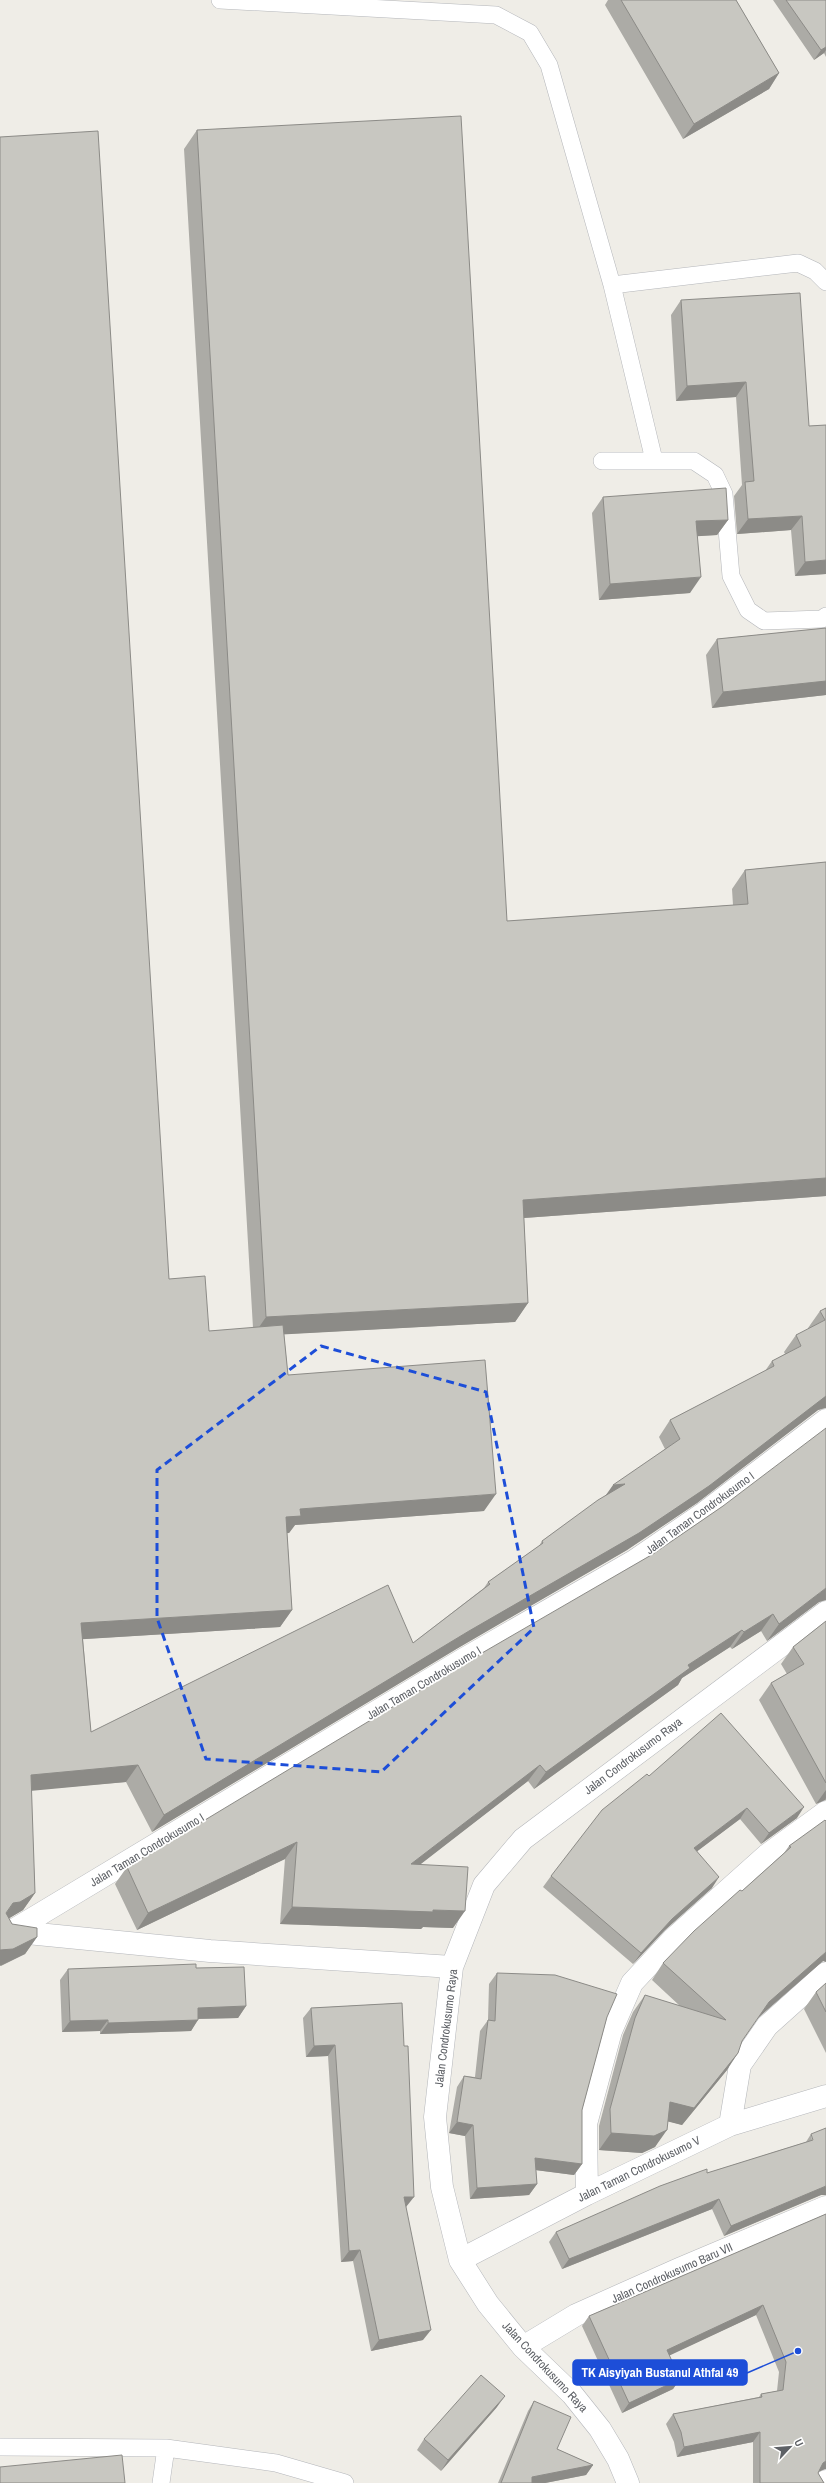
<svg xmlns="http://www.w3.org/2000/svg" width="826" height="2483" font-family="'Archivo Narrow',sans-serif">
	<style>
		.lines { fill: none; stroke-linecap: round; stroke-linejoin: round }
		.service-casing { stroke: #b4b6ba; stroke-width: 18 }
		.minor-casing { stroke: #b4b6ba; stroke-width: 23 }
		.service { stroke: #fff; stroke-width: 17 }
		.minor { stroke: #fff; stroke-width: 22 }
		.wall { fill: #acaba6 }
		.shaded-wall { fill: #8c8b87 }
		.building { fill: #c8c7c1; stroke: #8c8b87 }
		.marked { fill: none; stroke: #1d4ed8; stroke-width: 3; stroke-dasharray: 8 5; stroke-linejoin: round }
		.labels { text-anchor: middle; stroke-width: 3.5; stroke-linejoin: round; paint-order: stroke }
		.street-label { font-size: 12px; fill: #5e6166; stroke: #fff }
		.leader { fill: none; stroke: #1d4ed8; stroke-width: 1.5 }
		.callout-dot { fill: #1d4ed8; stroke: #fff; stroke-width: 1.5 }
		.callout { fill: #1d4ed8; stroke: #1d4ed8; stroke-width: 1.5 }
		.callout-label { font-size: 13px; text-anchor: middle; font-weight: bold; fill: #fff }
	</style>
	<rect width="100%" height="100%" fill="#efede7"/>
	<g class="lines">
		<g class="service-casing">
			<path id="service" d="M220,0L496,15L530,33L549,65L612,285L654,460
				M612,285L798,263L815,271L826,282
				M602,461H694L715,475L724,494L731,576L748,610L764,621L822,619L826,616
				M0,2447L166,2448
				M161,2483L166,2448L276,2463L345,2483"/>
		</g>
		<g class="minor-casing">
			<path id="minor" d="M7,1931L210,1951L452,1967
				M12,1931L464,1659L634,1561L704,1513L826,1420
				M730,2125L740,2065L767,2026L826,1973
				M587,2194L586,2124L611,2031L632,1983L673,1939L767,1855L826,1812
				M460,2260L587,2194L730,2125L826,2096
				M523,2347L576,2315L679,2269L826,2207
				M628,2483L618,2459L600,2429L572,2394L523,2347L488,2304L460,2260L442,2187L435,2117L452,1967L484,1885L523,1839L826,1612
				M823,2483L826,2481"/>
		</g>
		<use href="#service" class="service"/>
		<use href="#minor" class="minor"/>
	</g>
	<path class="wall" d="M608,0H736L779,73L769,89L683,139L605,5Z
		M773,0H826V57L824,53L814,60Z
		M197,130L507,921L733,905L732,889L745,870L826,862V1196L524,1218L528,1303L515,1322L284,1334L288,1375L484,1511L295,1525L289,1533H287L292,1610L280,1627L83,1639L91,1732L413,1643L484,1588L488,1582L539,1546L542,1541L605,1496L665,1449L659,1437L670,1420L765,1371L772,1361L785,1354L784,1352L796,1335L809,1329L808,1328L820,1311L826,1308V1408H825L818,1410L697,1503L627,1550L458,1648L152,1832L126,1782L31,1790L35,1893L23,1910L9,1918L12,1924L37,1937L25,1954L1,1966L0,137L169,1279L209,1331L253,1328L184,149Z
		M681,300L809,426L826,425V574L795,576L791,530L737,534L734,496L742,485L736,397L676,401L671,315Z
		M603,497L728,520L717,535L697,536L690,593L599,600L592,513Z
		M826,628V695L712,708L706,655L717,639Z
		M723,1506L825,1600L819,1602L767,1641L761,1631L732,1649L730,1647L682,1678L678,1685L534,1789L528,1781L420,1864L453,1928L423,1927L421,1929L280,1924L285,1859L137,1930L115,1884L127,1867L653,1554Z
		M826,1621V1800H825L816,1804L759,1700L771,1683L787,1674L781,1664L793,1647Z
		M649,1776L797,1818L761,1844L740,1819L697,1851L712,1888L665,1930L633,1964L543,1887L551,1876Z
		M826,1821L823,1961L757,2018L742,2041L727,2070L682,2125L668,2121L655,2147L642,2153L599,2150V2126L623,2035L633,2012L645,1995L680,2006L652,1980L663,1963L742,1891L784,1853L789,1846Z
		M196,1968L246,2006L238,2018L198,2019L191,2031L100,2034V2031L62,2032L60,1980L68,1969Z
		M497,1973L607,2017L582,2110V2164L574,2175L536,2170L537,2184L529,2195L470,2199L465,2136L449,2133L457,2087L464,2076L475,2077L480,2031L488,2020L489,1984Z
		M826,1983V2053L804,2009L816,1992Z
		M402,2003L406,2207L423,2340L371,2351L353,2261L341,2262L328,2056L306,2057L303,2018L311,2008Z
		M811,2134L821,2195L724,2236L712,2209L562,2269L549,2242L556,2232L707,2173L806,2142Z
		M826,2214V2469H825L819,2471L818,2473L824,2483H753V2442L677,2457L674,2442L666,2424L673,2414L759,2397L761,2394L777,2391L779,2372L756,2315L669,2355L680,2379L673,2389L622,2413L582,2326L589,2316Z
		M534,2401L557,2449L593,2465L586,2475L545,2483H498L528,2411Z
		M497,2407L441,2471L417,2450L424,2439Z"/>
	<path class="shaded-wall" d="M826,47V50L824,53L814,60L821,50Z
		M779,73L769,89L683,139L694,124Z
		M746,382L736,397L676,401L687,386Z
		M802,516L791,530L737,534L748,519Z
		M728,520L717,535L685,537L696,521Z
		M826,560V574L795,576L805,562Z
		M701,577L690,593L599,600L610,584Z
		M826,681V695L712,708L723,692Z
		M826,1178V1196L510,1219L523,1200Z
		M528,1303L515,1322L253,1336L266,1317Z
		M826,1396V1408H825L818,1410L697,1503L627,1550L458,1648L152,1832L164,1815Z
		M625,1484L601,1502L613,1485Z
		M496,1494L484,1511L295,1525L289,1533L274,1534L286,1517L300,1509Z
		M826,1588V1600L819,1602L767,1641L779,1624Z
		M292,1610L280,1627L70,1640L81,1623Z
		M773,1614L761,1631L732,1649L744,1632Z
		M742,1630L730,1647L682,1678L678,1685L534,1789L546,1772L688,1665Z
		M138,1765L126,1782L19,1792L31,1775Z
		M540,1765L528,1781L399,1881L411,1864Z
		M826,1790V1798L825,1800L816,1804Z
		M804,1807L797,1818L761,1844L769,1833Z
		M747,1808L740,1819L687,1859L694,1848Z
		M297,1842L285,1859L137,1930L148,1913Z
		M719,1877L712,1888L665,1930L633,1964L641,1953L672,1919Z
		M35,1893L23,1910L8,1919L2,1920L13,1903Z
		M292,1907L433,1910L465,1911L453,1928L423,1927L421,1929L280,1924Z
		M37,1937L25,1954L0,1966V1950Z
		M826,1952V1962L823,1961L757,2019L769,2002Z
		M246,2006L238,2018L190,2019L198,2008Z
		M108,2020L100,2031L62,2032L70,2021Z
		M198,2020L191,2031L100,2034L108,2023Z
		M335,2045L328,2056L306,2057L314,2046Z
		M738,2053L727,2070L682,2125L658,2119L670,2102Z
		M457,2122L473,2125L465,2136L449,2133Z
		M667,2130L655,2147L642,2153L599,2150L611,2133Z
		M535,2158L582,2164L574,2175L527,2169Z
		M537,2184L529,2195L470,2199L477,2188Z
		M826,2186V2195H821L724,2236L731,2226Z
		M404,2197H414L406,2207L396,2208Z
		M719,2199L712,2209L562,2269L569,2259Z
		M360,2250L353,2261L341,2262L349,2251Z
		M763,2305L756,2315L660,2360L667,2350Z
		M431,2330L423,2340L371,2351L379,2340Z
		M680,2379L673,2389L622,2413L629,2403Z
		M505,2396L497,2407L441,2471L448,2460Z
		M760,2432L753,2442L677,2457L684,2447Z
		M826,2461V2469H825L816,2473L823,2463Z
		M593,2465L586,2475L545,2483H528L532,2477Z"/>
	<path class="building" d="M621,0H736L779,73L694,124Z
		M786,0H826V47L821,50Z
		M461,116L507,921L748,904L745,870L826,862V1178L523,1200L528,1303L266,1317L197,130Z
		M98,131L169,1279L205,1276L209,1331L283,1325L288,1375L485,1360L496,1494L300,1509L301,1516L286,1517L292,1610L81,1623L91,1732L388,1585L413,1643L490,1584L488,1582L543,1543L542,1541L598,1500L625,1484L613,1485L680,1439L670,1420L774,1366L772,1361L801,1346L796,1335L825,1320L820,1311L826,1308V1396L709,1486L639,1533L469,1631L164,1815L138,1765L31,1775L35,1893L20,1902L13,1903L6,1913L12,1924L37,1928V1937L13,1949L0,1950V137Z
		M800,293L809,426L826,425V560L805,562L802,516L748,519L745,482L754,481L746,382L687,386L681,300Z
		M726,488L728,520L696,521L701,577L610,584L603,497Z
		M826,628V681L723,692L717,639Z
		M826,1428V1588L779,1624L773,1614L744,1632L742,1630L688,1665L690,1668L546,1772L540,1765L411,1864L468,1867L465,1911L433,1910V1912L292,1907L297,1842L148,1913L127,1867L482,1653L653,1554L723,1506Z
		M826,1621V1783L771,1683L804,1664L793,1647Z
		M721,1713L804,1807L769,1833L747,1808L694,1848L719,1877L672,1919L641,1953L551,1876L602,1810L647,1774L649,1776Z
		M825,1820L826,1821V1952L769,2002L742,2041L738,2053L694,2108L670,2102L667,2130L654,2136L611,2133L610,2109L635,2018L645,1995L726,2020L663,1963L694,1931L740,1890L742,1891L791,1847L789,1846Z
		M196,1964V1968L244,1967L246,2006L198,2008V2020L108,2023V2020L70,2021L68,1969Z
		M497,1973L555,1975L617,1994L607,2017L582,2110V2164L535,2158L537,2184L477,2188L473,2125L457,2122L464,2076L481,2079L488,2020L495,2021Z
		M826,1983V2012L816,1992Z
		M402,2003L404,2046H408L414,2197H404L431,2330L379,2340L360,2250L349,2251L335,2045L314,2046L311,2008Z
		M826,2128V2186L731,2226L719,2199L569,2259L556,2232L660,2186L707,2169V2173L813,2140L811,2134Z
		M826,2214V2461L823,2463L818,2473L824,2483H760V2432L684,2447L681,2432L673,2414L762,2397L761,2394L783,2390L786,2362L763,2305L667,2350L680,2379L629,2403L589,2316Z
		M481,2375L505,2396L448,2460L424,2439Z
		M534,2401L571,2417L557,2449L593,2465L532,2477V2483H501Z
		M122,2455L125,2483H0V2467Z"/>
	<path class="marked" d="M321,1346L486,1392L534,1628L381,1772L206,1759L157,1618V1470Z"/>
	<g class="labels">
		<g class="street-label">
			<text transform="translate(700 1513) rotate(-36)" y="4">Jalan Taman Condrokusumo I</text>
			<text transform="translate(424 1683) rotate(-31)" y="4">Jalan Taman Condrokusumo I</text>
			<text transform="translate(633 1756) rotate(-37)" y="4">Jalan Condrokusumo Raya</text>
			<text transform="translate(147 1850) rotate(-31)" y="4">Jalan Taman Condrokusumo I</text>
			<text transform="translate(446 2028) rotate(-83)" y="4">Jalan Condrokusumo Raya</text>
			<text transform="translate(639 2169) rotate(-26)" y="4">Jalan Taman Condrokusumo V</text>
			<text transform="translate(672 2273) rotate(-24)" y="4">Jalan Condrokusumo Baru VII</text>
			<text transform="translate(545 2367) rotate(47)" y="4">Jalan Condrokusumo Raya</text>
		</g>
	</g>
	<path class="leader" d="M798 2351L747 2373"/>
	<circle class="callout-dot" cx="798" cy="2351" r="4"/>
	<rect class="callout" x="573" y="2360" width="174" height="25" rx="4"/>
	<g class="callout-label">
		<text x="660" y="2377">TK Aisyiyah Bustanul Athfal 49</text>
	</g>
	<g transform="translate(790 2447) rotate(64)" stroke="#ffffff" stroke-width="3" paint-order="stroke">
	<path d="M0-3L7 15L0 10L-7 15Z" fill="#5e6166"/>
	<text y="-6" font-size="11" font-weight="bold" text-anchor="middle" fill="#5e6166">U</text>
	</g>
</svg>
